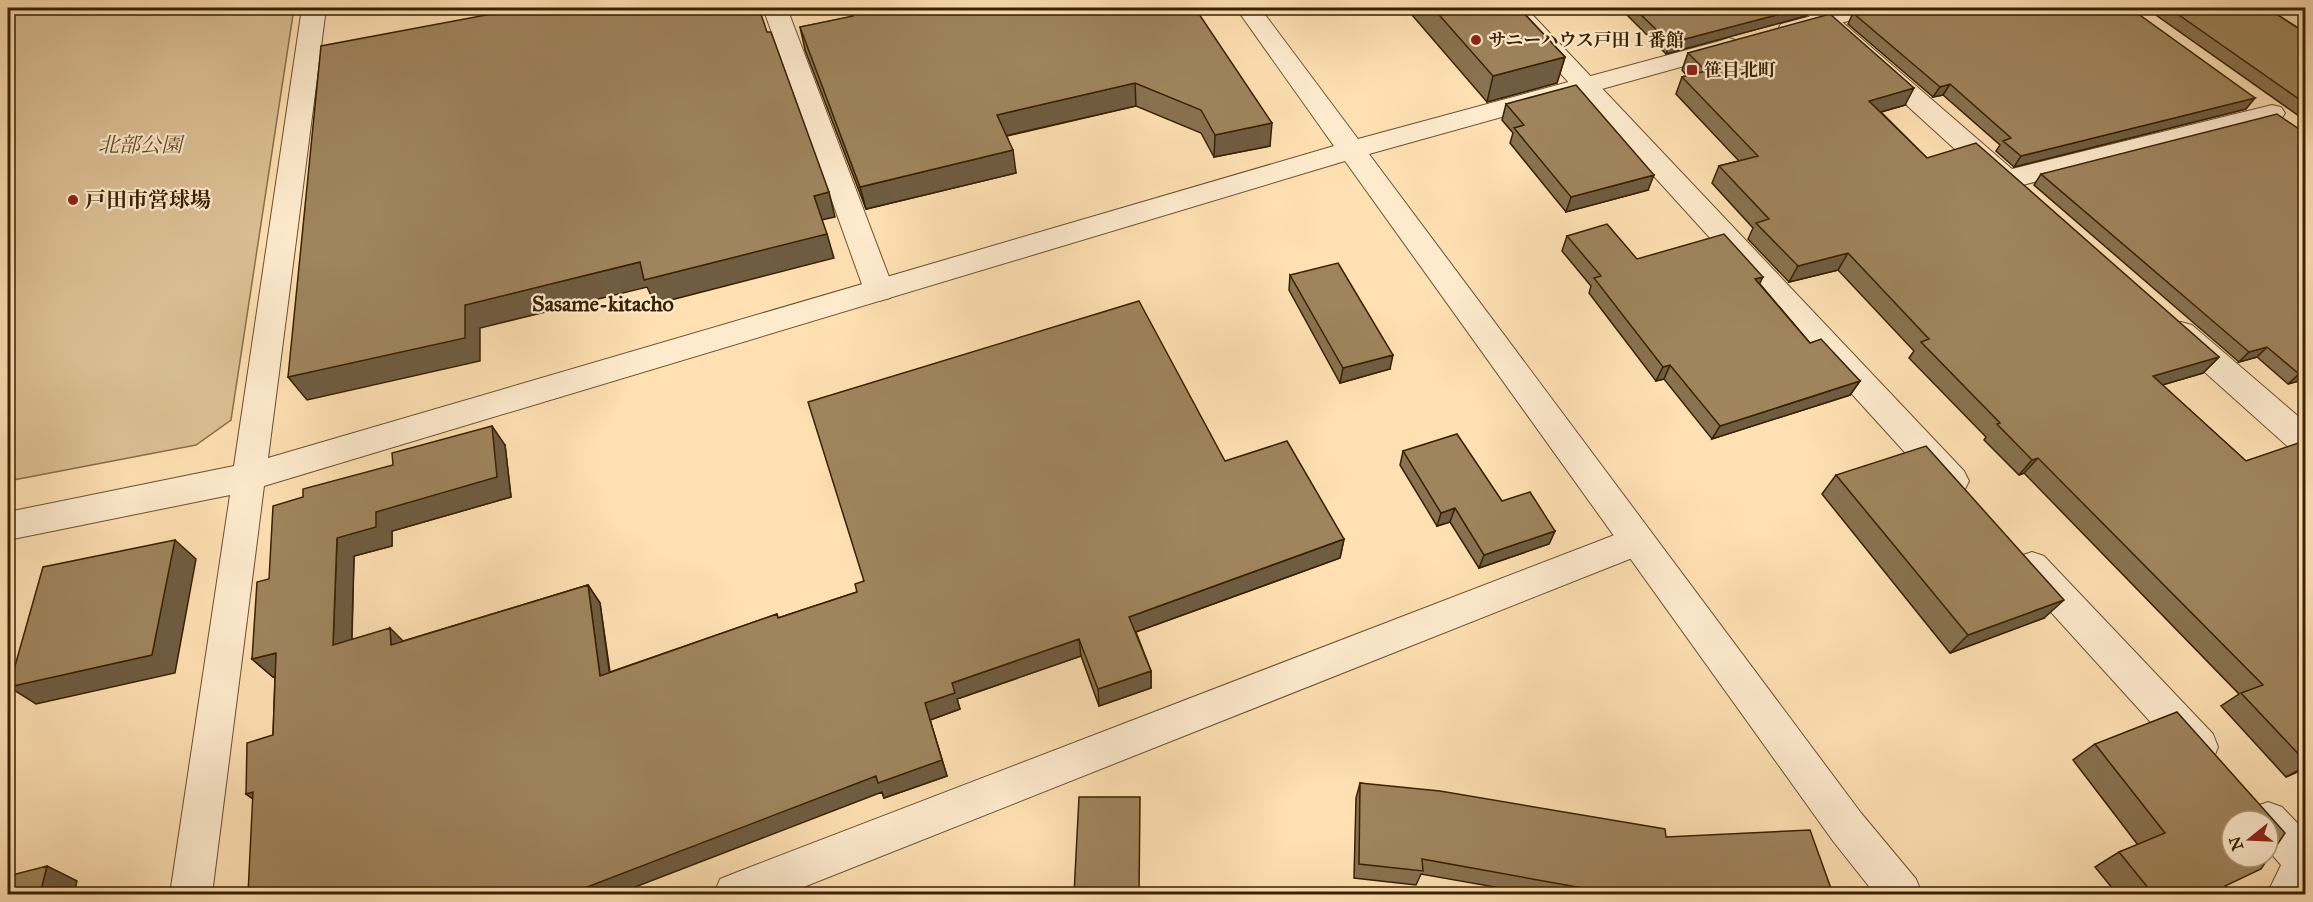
<svg xmlns="http://www.w3.org/2000/svg" width="2313" height="902" font-family="'IM FELL Great Primer','Noto Serif JP',serif">
	<style>
		.green { fill: #dcc095; stroke: #8a704a; stroke-width: 1.5 }
		.lines { fill: none; stroke-linecap: round; stroke-linejoin: round }
		.minor-casing { stroke: #6a512d; stroke-width: 2 }
		.tertiary-casing { stroke: #6a512d; stroke-width: 2 }
		.minor { fill: #feebce; fill-rule: evenodd }
		.tertiary { fill: #feebce; fill-rule: evenodd }
		.wall { fill: #897250; stroke: #382100; stroke-width: 1.5 }
		.shaded-wall { fill: #6f5c41; stroke: #382100; stroke-width: 1.5 }
		.building { fill: #9f845d; stroke: #382100; stroke-width: 1.5; fill-rule: evenodd }
		.poi-dot { fill: #8f2418; stroke: #feebce; stroke-width: 2 }
		.labels { text-anchor: middle; stroke-width: 4.5; stroke-linejoin: round; paint-order: stroke }
		.far-poi-label { font-size: 18px; font-weight: bold; fill: #382100; stroke: #feebce; text-anchor: start }
		.park-label { font-size: 21px; font-style: italic; fill: #614925; stroke: #feebce }
		.poi-label { font-size: 21px; font-weight: bold; fill: #382100; stroke: #feebce; text-anchor: start }
		.neighbourhood-label { font-size: 22px; font-weight: bold; fill: #382100; stroke: #feebce }
	</style>
	<rect width="100%" height="100%" fill="#fee0b3"/>
	<filter id="stains"><feTurbulence type="fractalNoise" baseFrequency=".00333" numOctaves="4"/><feColorMatrix values="0 0 0 0 .2 0 0 0 0 .09 0 0 0 0 .02 0 0 0 .5 -.17"/></filter>
	<radialGradient id="worn" r=".72"><stop offset=".6" stop-color="#630" stop-opacity="0"/><stop offset="1" stop-color="#630" stop-opacity=".3"/></radialGradient>
	<path class="green" d="M8,8H294L231,420L196,445L8,481Z"/>
	<g class="lines">
		<g class="minor-casing">
			<path id="minor" d="M763,8H787L894,290L890,298L879,301L868,298L864,290Z
				M1501,8H1526L1964,471L1969,481L1964,491L1952,495L1940,491Z
				M1800,8H1826L2012,169L2272,105L2281,107L2285,113L2281,119L2007,189L1992,183Z
				M2181,322L2192,325L2306,423V456L2294,452L2170,341L2166,333L2170,325Z
				M1638,526L1650,531L1655,541L1650,551L786,894H714L720,879L735,873Z
				M2032,552L2044,556L2213,734L2218,747L2213,760L2199,765L2185,760L2020,578L2014,567L2020,556Z
				M2268,802L2282,807L2306,832V894H2267L2281,865L2268,850V821H2248L2254,807Z"/>
		</g>
		<g class="tertiary-casing">
			<path id="tertiary" d="M302,8H326L268,458L1334,146L1236,8H1260L1358,139L1720,41L1729,38L1738,41L1742,46L1738,51L1369,154L1861,813L1916,879L1922,894H1875L1833,841L1345,161L264,486L212,894H170L230,495L8,540V512L234,466Z
				M1843,8H1882L1879,13L1790,36L1781,34L1778,29L1781,24Z"/>
		</g>
		<use href="#minor" class="minor"/>
		<use href="#tertiary" class="tertiary"/>
	</g>
	<path class="wall" d="M848,8H1195L1270,146L1214,157L1201,133L1136,106L1007,136L1016,173L866,209L805,50L800,27L851,17Z
		M1406,8H1519L1565,57L1557,83L1487,102Z
		M1620,8H1809L1806,16L1666,54Z
		M2146,8H2267L2306,33V121Z
		M1853,13L2246,109L2014,167L1996,151L2000,145L1943,95L1933,97L1848,24Z
		M1688,53L1905,105L1881,112L1927,158L2219,357L2203,373L2162,385L2246,461L2306,442V768L2286,777L2221,706L2239,694L2024,473L2019,475L1984,440L1986,437L1909,358L1914,351L1838,270L1789,282L1748,239L1753,228L1712,183L1719,166L1739,161L1676,94L1682,77L1687,76L1682,70Z
		M1506,104L1648,190L1566,212L1510,143L1513,133L1502,120Z
		M2304,134L2306,379L2288,384L2257,357L2239,362L2034,185L2041,174Z
		M1567,236L1637,259L1760,284L1810,343L1860,381L1850,395L1712,439L1664,379L1656,381L1589,293L1591,286L1562,251Z
		M1290,275L1390,369L1340,383L1289,290Z
		M505,445L511,497L392,531V546L354,556L352,639L403,641L588,585L600,603L610,672L777,614L778,618L857,592L1225,461L1344,539L1340,558L1136,632L1151,671V688L1099,706L1081,656L957,699L960,709L930,720L947,776L884,798L882,792L253,799L246,794L273,735L275,676L273,677L252,659L269,579Z
		M1403,451L1502,501L1555,531L1549,544L1479,568L1450,522L1437,526L1400,465Z
		M1836,475L2044,618L1950,653L1822,494Z
		M2095,744L2225,886L2230,894H2117L2095,867L2119,852L2138,845L2073,760Z
		M1360,783L1666,837L1833,894H1534L1421,874L1416,885L1354,878L1356,798Z"/>
	<path class="shaded-wall" d="M1803,8H1809L1806,16L1666,54L1670,43Z
		M1565,57L1557,83L1487,102L1493,76Z
		M1135,83L1136,106L1000,137L997,115Z
		M1950,84L1943,95L1933,97L1940,87Z
		M1914,88L1905,105L1860,118L1869,101Z
		M2255,98L2246,109L2014,167L2021,156Z
		M1272,123L1270,146L1214,157L1215,135Z
		M1013,150L1016,173L866,209L860,187Z
		M1654,175L1648,190L1566,212L1571,197Z
		M829,192L835,217L821,220L814,196Z
		M827,234L834,258L655,304L647,287L480,328V361L307,400L288,377L465,305L640,262Z
		M1848,253L1838,270L1789,282L1798,266Z
		M1763,277L1756,291L1755,279Z
		M2267,347L2257,357L2239,362L2249,352Z
		M1393,355L1390,369L1340,383L1343,368Z
		M2219,357L2203,373L2138,392L2153,376Z
		M1670,365L1664,379L1656,381L1663,367Z
		M2306,372V379L2288,384L2299,374Z
		M1860,381L1850,395L1712,439L1720,426Z
		M492,426L505,445L511,497L392,531V546L354,556L351,662L333,645L337,538Z
		M2038,458L2024,473L2019,475L2032,460Z
		M1455,508L1450,522L1437,526L1441,513Z
		M1555,531L1549,544L1479,568L1484,555Z
		M1344,539L1340,558L1130,634L1129,617Z
		M175,540L196,559L175,673L36,704L9,687Z
		M588,585L600,603L612,692L600,676Z
		M2064,600L2044,618L1950,653L1968,635Z
		M390,628L407,645H391Z
		M1079,639L1081,656L957,699L960,709L930,720L947,776L884,798L882,792L617,894H569L925,703L952,683Z
		M276,653L296,670L273,677L252,659Z
		M1151,671V688L1099,706L1098,689Z
		M2306,766V768L2286,777Z
		M253,792L267,809L246,794Z
		M47,866L77,881L74,894H40Z"/>
	<path class="building" d="M523,8H759L767,32H771L829,192L814,196L827,234L644,280L640,262L465,305V338L288,377L321,46Z
		M850,8H1195L1272,123L1215,135L1201,110L1135,83L997,115L1013,150L860,187L800,27L853,16Z
		M1433,8H1519L1565,57L1493,76Z
		M1634,8H1803L1670,43Z
		M1874,8H2130L2255,98L2021,156L2003,141L2011,138L1950,84L1940,87L1853,13Z
		M2169,8H2267L2304,32L2306,33V104Z
		M1830,14L1914,88L1869,101L1927,158L1976,143L2219,357L2153,376L2246,461L2304,441L2306,442V762L2241,693L2263,685L2038,458L2032,460L1997,424L2000,423L1921,342L1929,339L1848,253L1798,266L1756,223L1769,219L1719,166L1758,156L1682,77L1706,71L1688,53Z
		M1576,85L1654,175L1571,197L1514,128L1524,125L1506,104Z
		M2277,114L2306,134V144L2303,145L2306,147V372L2299,374L2267,347L2249,352L2041,174Z
		M1607,224L1637,259L1724,234L1763,277L1755,279L1810,343L1821,339L1860,381L1720,426L1670,365L1663,367L1594,278L1601,276L1567,236Z
		M1338,263L1393,355L1343,368L1290,275Z
		M1139,301L1225,461L1287,441L1344,539L1129,617L1151,671L1098,689L1079,639L952,683L955,693L925,703L942,760L878,783L876,776L569,894H248L253,792L246,794L247,743L273,735L276,653L252,659L257,582L269,579L273,506L303,497V489L393,465L392,453L492,426L497,477L376,512V527L337,538L333,645L390,628L391,645L588,585L600,676L777,614L778,618L857,592L855,584L864,581L808,402Z
		M1457,434L1502,501L1530,492L1555,531L1484,555L1455,508L1441,513L1403,451Z
		M1926,446L2064,600L1968,635L1836,475Z
		M175,540L152,655L9,687L43,567Z
		M2177,712L2285,833L2261,869L2225,886L2230,894H2153L2119,852L2165,833L2095,744ZM2232,821H2268V857H2232Z
		M1360,783L1440,791L1665,829L1666,837L1810,830L1833,894H1589L1588,889L1422,859L1423,871L1359,864Z
		M1079,797H1140L1139,894H1074Z
		M47,866L40,894H8V876Z"/>
	<g class="poi-dot">
		<circle cx="1476" cy="40" r="6"/>
		<rect x="1686" y="64" width="12" height="12" rx="3"/>
		<circle cx="73" cy="200" r="6"/>
	</g>
	<g class="labels">
		<g class="far-poi-label">
			<text x="1488" y="46">サニーハウス戸田１番館</text>
			<text x="1704" y="76">笹目北町</text>
		</g>
		<g class="park-label">
			<text x="140" y="152">北部公園</text>
		</g>
		<g class="poi-label">
			<text x="85" y="207">戸田市営球場</text>
		</g>
		<g class="neighbourhood-label">
			<text x="603" y="311">Sasame-kitacho</text>
		</g>
	</g>
	<rect width="2313" height="902" fill="none" stroke="#fee0b3" stroke-width="30"/>
	<rect x="9" y="9" width="2295" height="884" fill="none" stroke="#382100" stroke-width="3"/>
	<rect x="15" y="15" width="2283" height="872" fill="none" stroke="#382100" stroke-width="1.5"/>
	<g transform="translate(2250 839) rotate(252)"><circle r="28" fill="#feebce" stroke="#af9a7c" stroke-width="1.5"/>
	<path d="M0-4.5L10 22L0 15L-10 22Z" fill="#8f2418"/>
	<text y="-9" font-size="16" font-weight="bold" text-anchor="middle" fill="#382100">N</text>
	</g>
	<rect width="100%" height="100%" filter="url(#stains)"/>
	<rect width="100%" height="100%" fill="url(#worn)"/>
</svg>
